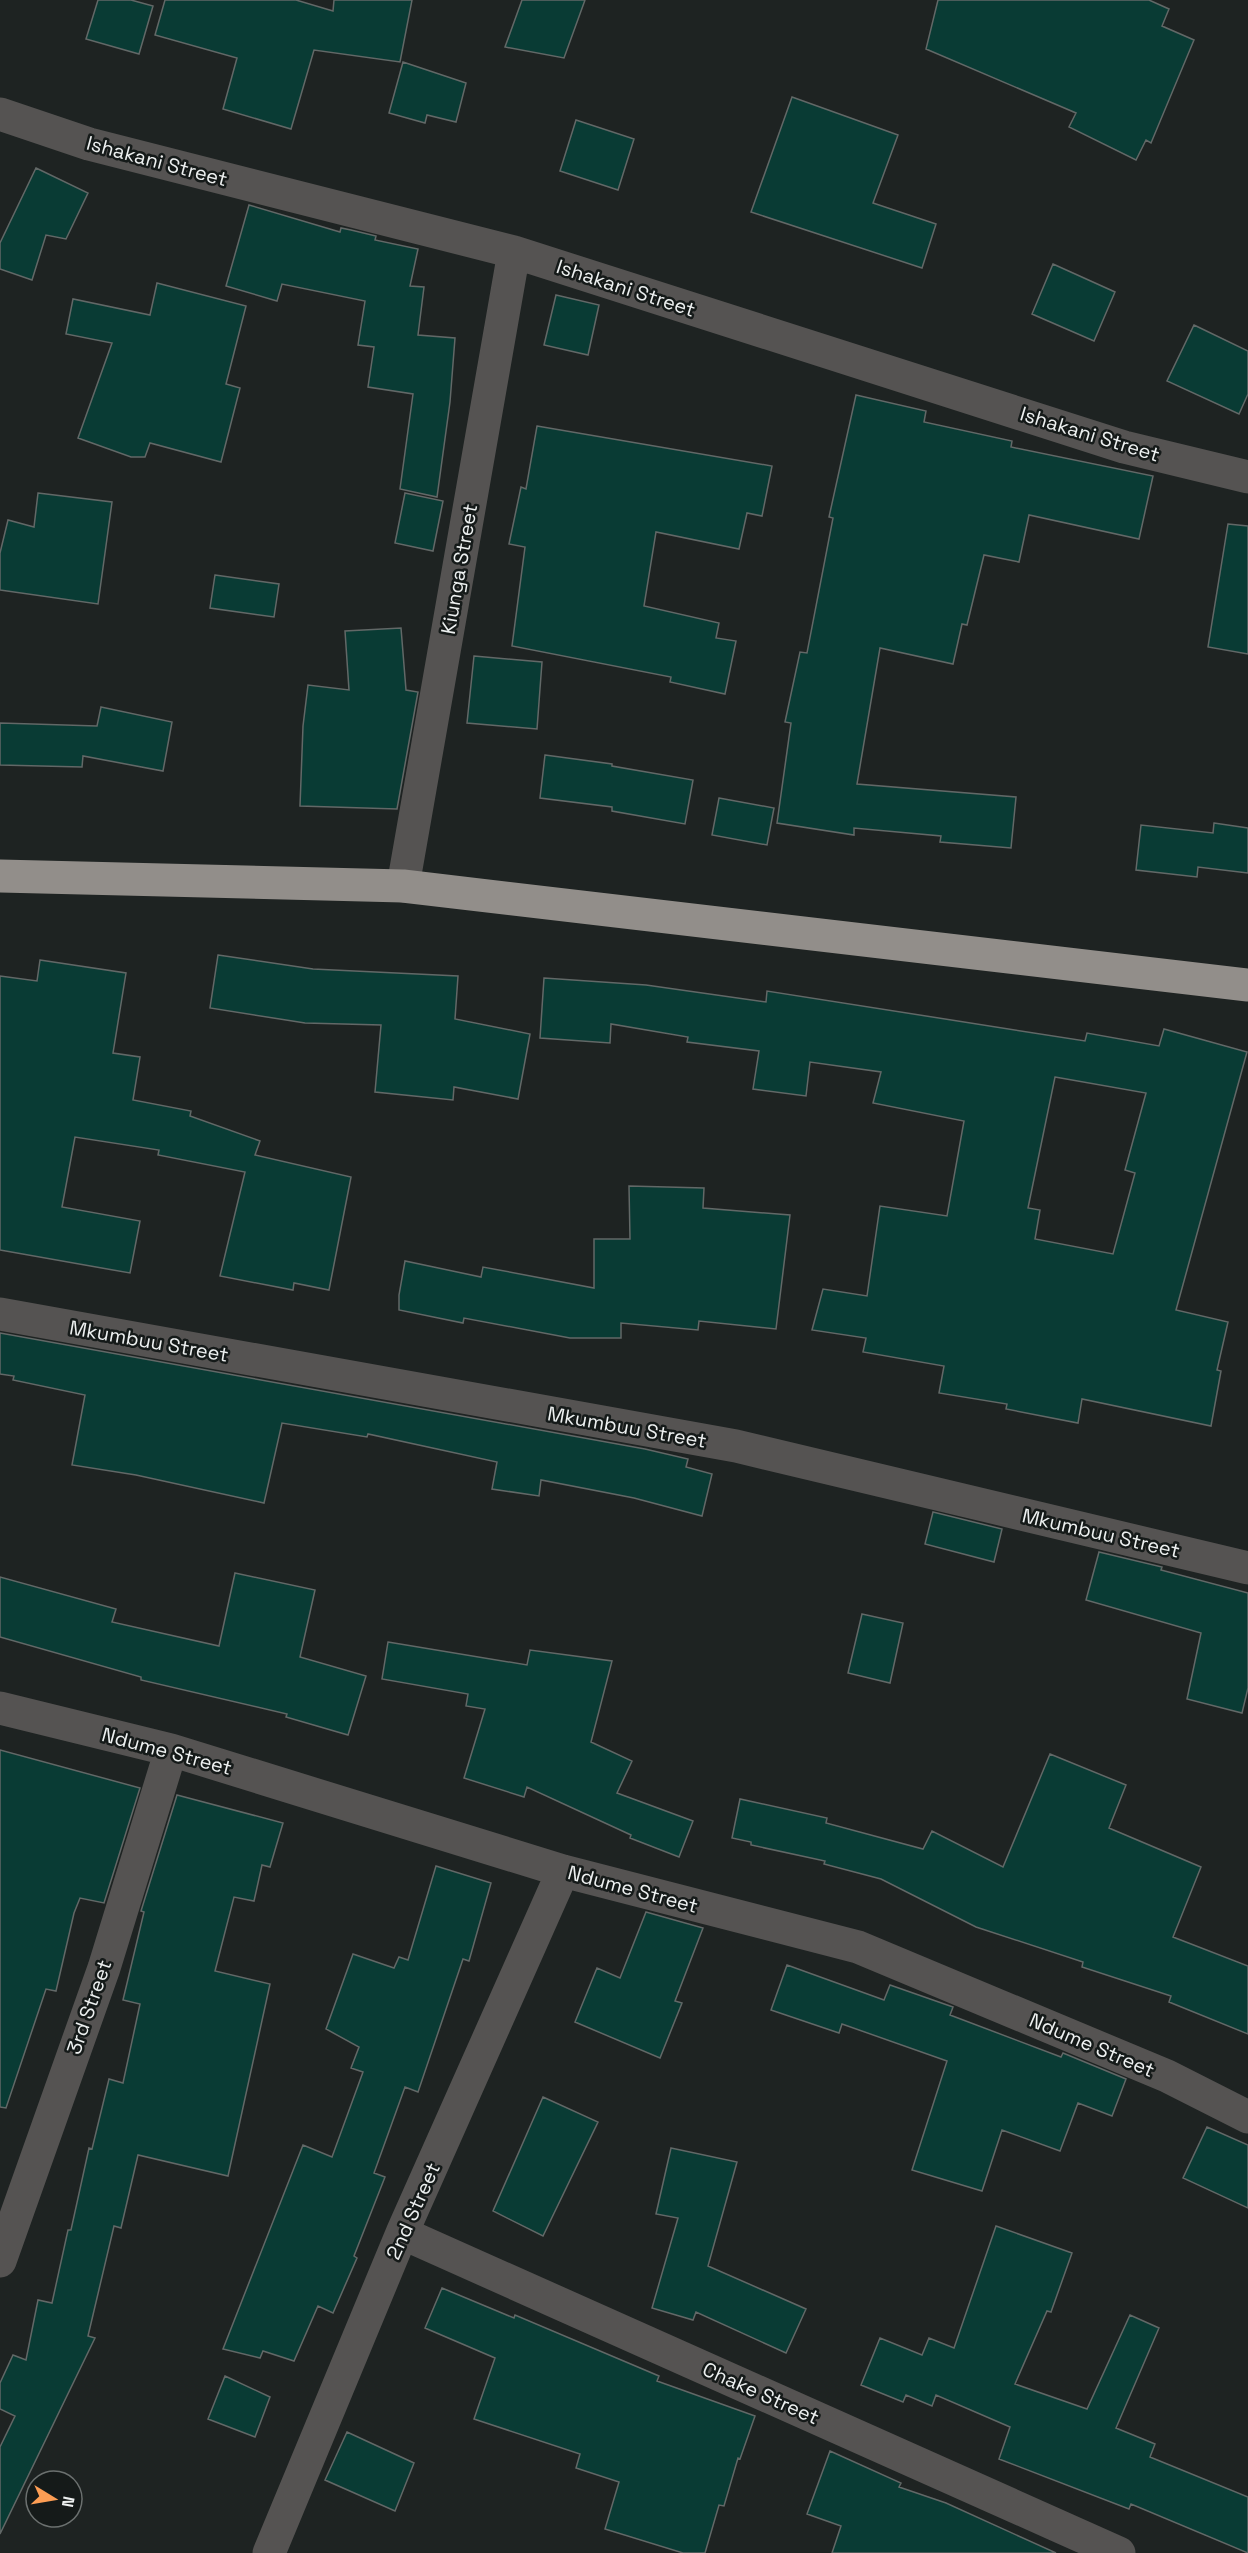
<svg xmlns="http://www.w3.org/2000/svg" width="1248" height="2553" font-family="'Space Grotesk',sans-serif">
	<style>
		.building { fill: #093b34; stroke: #626867; stroke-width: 1.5; fill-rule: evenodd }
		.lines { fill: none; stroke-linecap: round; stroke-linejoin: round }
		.minor { stroke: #555352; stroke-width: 33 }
		.trunk { stroke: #928e8a; stroke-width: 33 }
		.labels { text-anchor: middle; stroke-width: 5; stroke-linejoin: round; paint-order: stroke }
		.street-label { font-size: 20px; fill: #edf0f0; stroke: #151a19 }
	</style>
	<rect width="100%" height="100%" fill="#1e2322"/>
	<path class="building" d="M98,0H131L153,6L139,54L86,39Z
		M165,0H296L333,11L334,0H412L400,62L314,50L291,129L223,109L237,58L155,35Z
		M522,0H585L564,58L505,47Z
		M938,0H1149L1169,9L1162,26L1194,40L1151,143L1146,140L1136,160L1069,127L1076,113L926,49Z
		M403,62L466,83L456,122L427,115L425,123L389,113Z
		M792,97L898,135L873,203L936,224L922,268L751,212Z
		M576,120L634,139L618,190L560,171Z
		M36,168L88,193L66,239L46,235L32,280L0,269V243Z
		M249,205L340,232L341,228L351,230L376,236L375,240L418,249L410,286L424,287L418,335L455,338L450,402L437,497L400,489L413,394L368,387L374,347L358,345L365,301L282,284L277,301L226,286Z
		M1053,264L1115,292L1094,341L1032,314Z
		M157,283L246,306L226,384L240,388L221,462L150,443L145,457H131L78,438L112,343L66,334L73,299L150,315Z
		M556,295L599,305L588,355L544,345Z
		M1194,325L1248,351V394L1239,414L1167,381Z
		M856,395L926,411L924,422L1012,441L1011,447L1153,476L1139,539L1029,515L1019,562L984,555L967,625L962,624L953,664L880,648L857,784L1016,797L1011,848L940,842L941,836L854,828V835L777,823L791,723L785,722L800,652L807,653L833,518L829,517Z
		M537,426L772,466L762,516L747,513L739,549L656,532L644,606L719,623L716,638L736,641L725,694L670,682L671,677L512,646L525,547L509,544L521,487L526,489Z
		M38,493L112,502L98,604L0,590V553L8,520L34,527Z
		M405,493L443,501L433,551L395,543Z
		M1228,524L1248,526V654L1208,647Z
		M215,575L279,584L274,617L210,608Z
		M401,628L406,690L418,692L397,809L300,806L303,726L308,685L349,690L345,631Z
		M474,656L542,662L537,729L467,723Z
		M101,707L172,722L163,771L83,756L82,767L0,765V723L97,726Z
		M545,755L612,764V766L693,780L685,824L612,811V807L540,798Z
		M719,798L774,808L767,845L712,835Z
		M1214,823L1248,828V873L1198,867L1197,877L1136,870L1141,825L1213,833Z
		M218,955L313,969L458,976L455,1019L530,1034L518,1099L454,1087L453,1100L375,1092L381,1025L305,1023L210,1008Z
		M40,960L126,973L113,1053L140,1057L133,1100L191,1111L190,1116L260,1141L255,1155L351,1177L329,1290L294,1283L293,1290L220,1276L245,1172L158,1155L159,1150L75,1137L62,1207L140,1221L130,1273L0,1250V976L37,981Z
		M544,978L646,985L766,1002L767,991L1085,1041L1087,1033L1159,1046L1164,1029L1247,1052L1176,1310L1228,1322L1217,1370L1221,1371L1211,1426L1082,1399L1078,1423L1006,1409L1007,1404L939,1393L944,1366L863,1352L866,1338L812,1330L823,1289L867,1296L880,1206L947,1216L964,1121L873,1103L881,1072L810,1062L806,1096L753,1089L759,1051L687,1042L688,1037L611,1024L610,1043L540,1038ZM1055,1077L1146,1093L1125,1170L1135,1173L1113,1254L1035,1239L1040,1210L1028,1208Z
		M629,1186L704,1188L703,1208L790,1215L776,1329L699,1321L698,1330L621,1323V1338H570L464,1318L463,1323L399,1310V1295L405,1261L481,1277L483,1267L594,1288V1239H630Z
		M0,1333L645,1449L688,1459L686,1467L712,1474L702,1516L634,1498L541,1480L539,1496L492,1489L497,1462L368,1434L367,1437L282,1423L264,1503L136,1475L72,1465L85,1395L13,1380L14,1376L0,1374Z
		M933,1512L1002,1529L994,1562L925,1544Z
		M1099,1552L1162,1567L1161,1570L1248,1593V1688L1242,1713L1187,1699L1201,1633L1086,1600Z
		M235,1573L315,1590L300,1657L366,1676L348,1735L286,1717L287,1714L141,1680V1677L0,1637V1577L116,1609L112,1622L219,1646Z
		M862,1614L903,1623L890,1683L848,1673Z
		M388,1642L527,1665L530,1650L612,1661L591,1742L632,1761L617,1793L693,1821L679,1857L630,1838L631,1835L527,1787L524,1797L464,1778L485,1709L466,1706L468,1694L382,1679Z
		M0,1750L140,1788L104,1903L80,1898L74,1913L56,1991L46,1989L6,2108L0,2107Z
		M1050,1754L1126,1785L1109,1828L1201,1867L1173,1937L1248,1966V2034L1169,2002L1171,1996L1082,1967L1083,1962L976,1927L881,1879L824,1864L825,1861L751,1845V1842L732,1838L740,1799L827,1818L826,1823L923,1849L932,1831L1003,1867Z
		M177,1795L283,1823L270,1867L262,1865L254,1901L234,1897L215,1971L270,1984L228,2176L138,2155L121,2228L114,2226L88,2336L95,2338L0,2534V2447L15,2416L0,2409V2383L13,2355L26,2360L38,2300L52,2303L68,2230H71L89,2148L92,2149L109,2079L123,2083L140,2004L123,2000L144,1912L141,1911Z
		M436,1866L491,1883L469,1961L463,1959L418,2092L405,2087L374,2173L385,2177L354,2256L357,2258L333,2313L318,2306L294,2361L263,2351L260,2358L223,2349L303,2145L332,2157L363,2072L351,2068L359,2047L326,2029L353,1954L394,1968L399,1957L408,1960Z
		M646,1912L703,1928L675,2001L682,2003L660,2058L575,2022L597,1968L620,1978Z
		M787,1965L884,2000L890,1985L953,2007L950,2015L1061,2057L1063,2053L1126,2079L1112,2116L1078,2103L1060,2151L1002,2130L982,2191L912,2170L947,2061L842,2024L839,2033L771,2010Z
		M543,2097L598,2122L543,2236L493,2211Z
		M1207,2127L1248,2145V2208L1183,2178Z
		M671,2148L737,2162L708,2266L806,2309L786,2353L696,2312L693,2320L652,2308L678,2218L656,2214Z
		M996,2226L1072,2253L1051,2312L1047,2311L1015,2384L1087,2409L1130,2315L1159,2328L1116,2428L1155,2444L1150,2457L1248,2497V2553L1131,2504L1129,2509L999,2459L1010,2427L936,2395L932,2406L906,2395L903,2402L861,2385L880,2338L922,2355L929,2338L954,2348Z
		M442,2288L514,2318L515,2315L659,2376L657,2381L755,2416L740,2459L738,2458L724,2506L719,2505L705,2553H683L605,2529L619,2482L576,2468L580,2454L474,2419L495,2358L425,2328Z
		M225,2376L270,2397L255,2437L208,2419Z
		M347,2432L414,2463L395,2511L325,2480Z
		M830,2451L901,2483L899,2487L946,2503L1056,2553H832L841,2526L807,2514Z"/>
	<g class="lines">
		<path class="minor" d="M0,114L89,144L514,252L1124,447L1248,477
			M403,886L514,252
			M0,1314L736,1446L1248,1568
			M0,1708L171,1750L563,1871L858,1947L1167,2076L1248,2117
			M402,2233L1119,2553
			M0,2261L104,1968L171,1750
			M269,2553L402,2233L563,1871"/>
		<path class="trunk" d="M0,876L403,886L1248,985"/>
	</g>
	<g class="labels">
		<g class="street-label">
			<text transform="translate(157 161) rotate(15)" y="7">Ishakani Street</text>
			<text transform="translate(626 288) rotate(18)" y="7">Ishakani Street</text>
			<text transform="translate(1090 434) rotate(17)" y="7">Ishakani Street</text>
			<text transform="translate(459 569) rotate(-80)" y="7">Kiunga Street</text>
			<text transform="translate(149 1341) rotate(10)" y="7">Mkumbuu Street</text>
			<text transform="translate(627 1427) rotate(10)" y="7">Mkumbuu Street</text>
			<text transform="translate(1101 1533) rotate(13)" y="7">Mkumbuu Street</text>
			<text transform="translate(167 1751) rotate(15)" y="7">Ndume Street</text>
			<text transform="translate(633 1889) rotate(15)" y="7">Ndume Street</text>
			<text transform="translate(89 2007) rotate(-71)" y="7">3rd Street</text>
			<text transform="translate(1092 2045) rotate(23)" y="7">Ndume Street</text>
			<text transform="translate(413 2211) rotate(-66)" y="7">2nd Street</text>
			<text transform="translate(761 2393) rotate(24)" y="7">Chake Street</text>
		</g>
	</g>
	<g transform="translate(54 2499) rotate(101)"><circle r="28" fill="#151a19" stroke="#6b706f" stroke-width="1.5"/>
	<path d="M0-4.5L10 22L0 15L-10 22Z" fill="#fc9d54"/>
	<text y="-9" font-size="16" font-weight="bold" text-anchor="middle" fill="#edf0f0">N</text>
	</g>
</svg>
